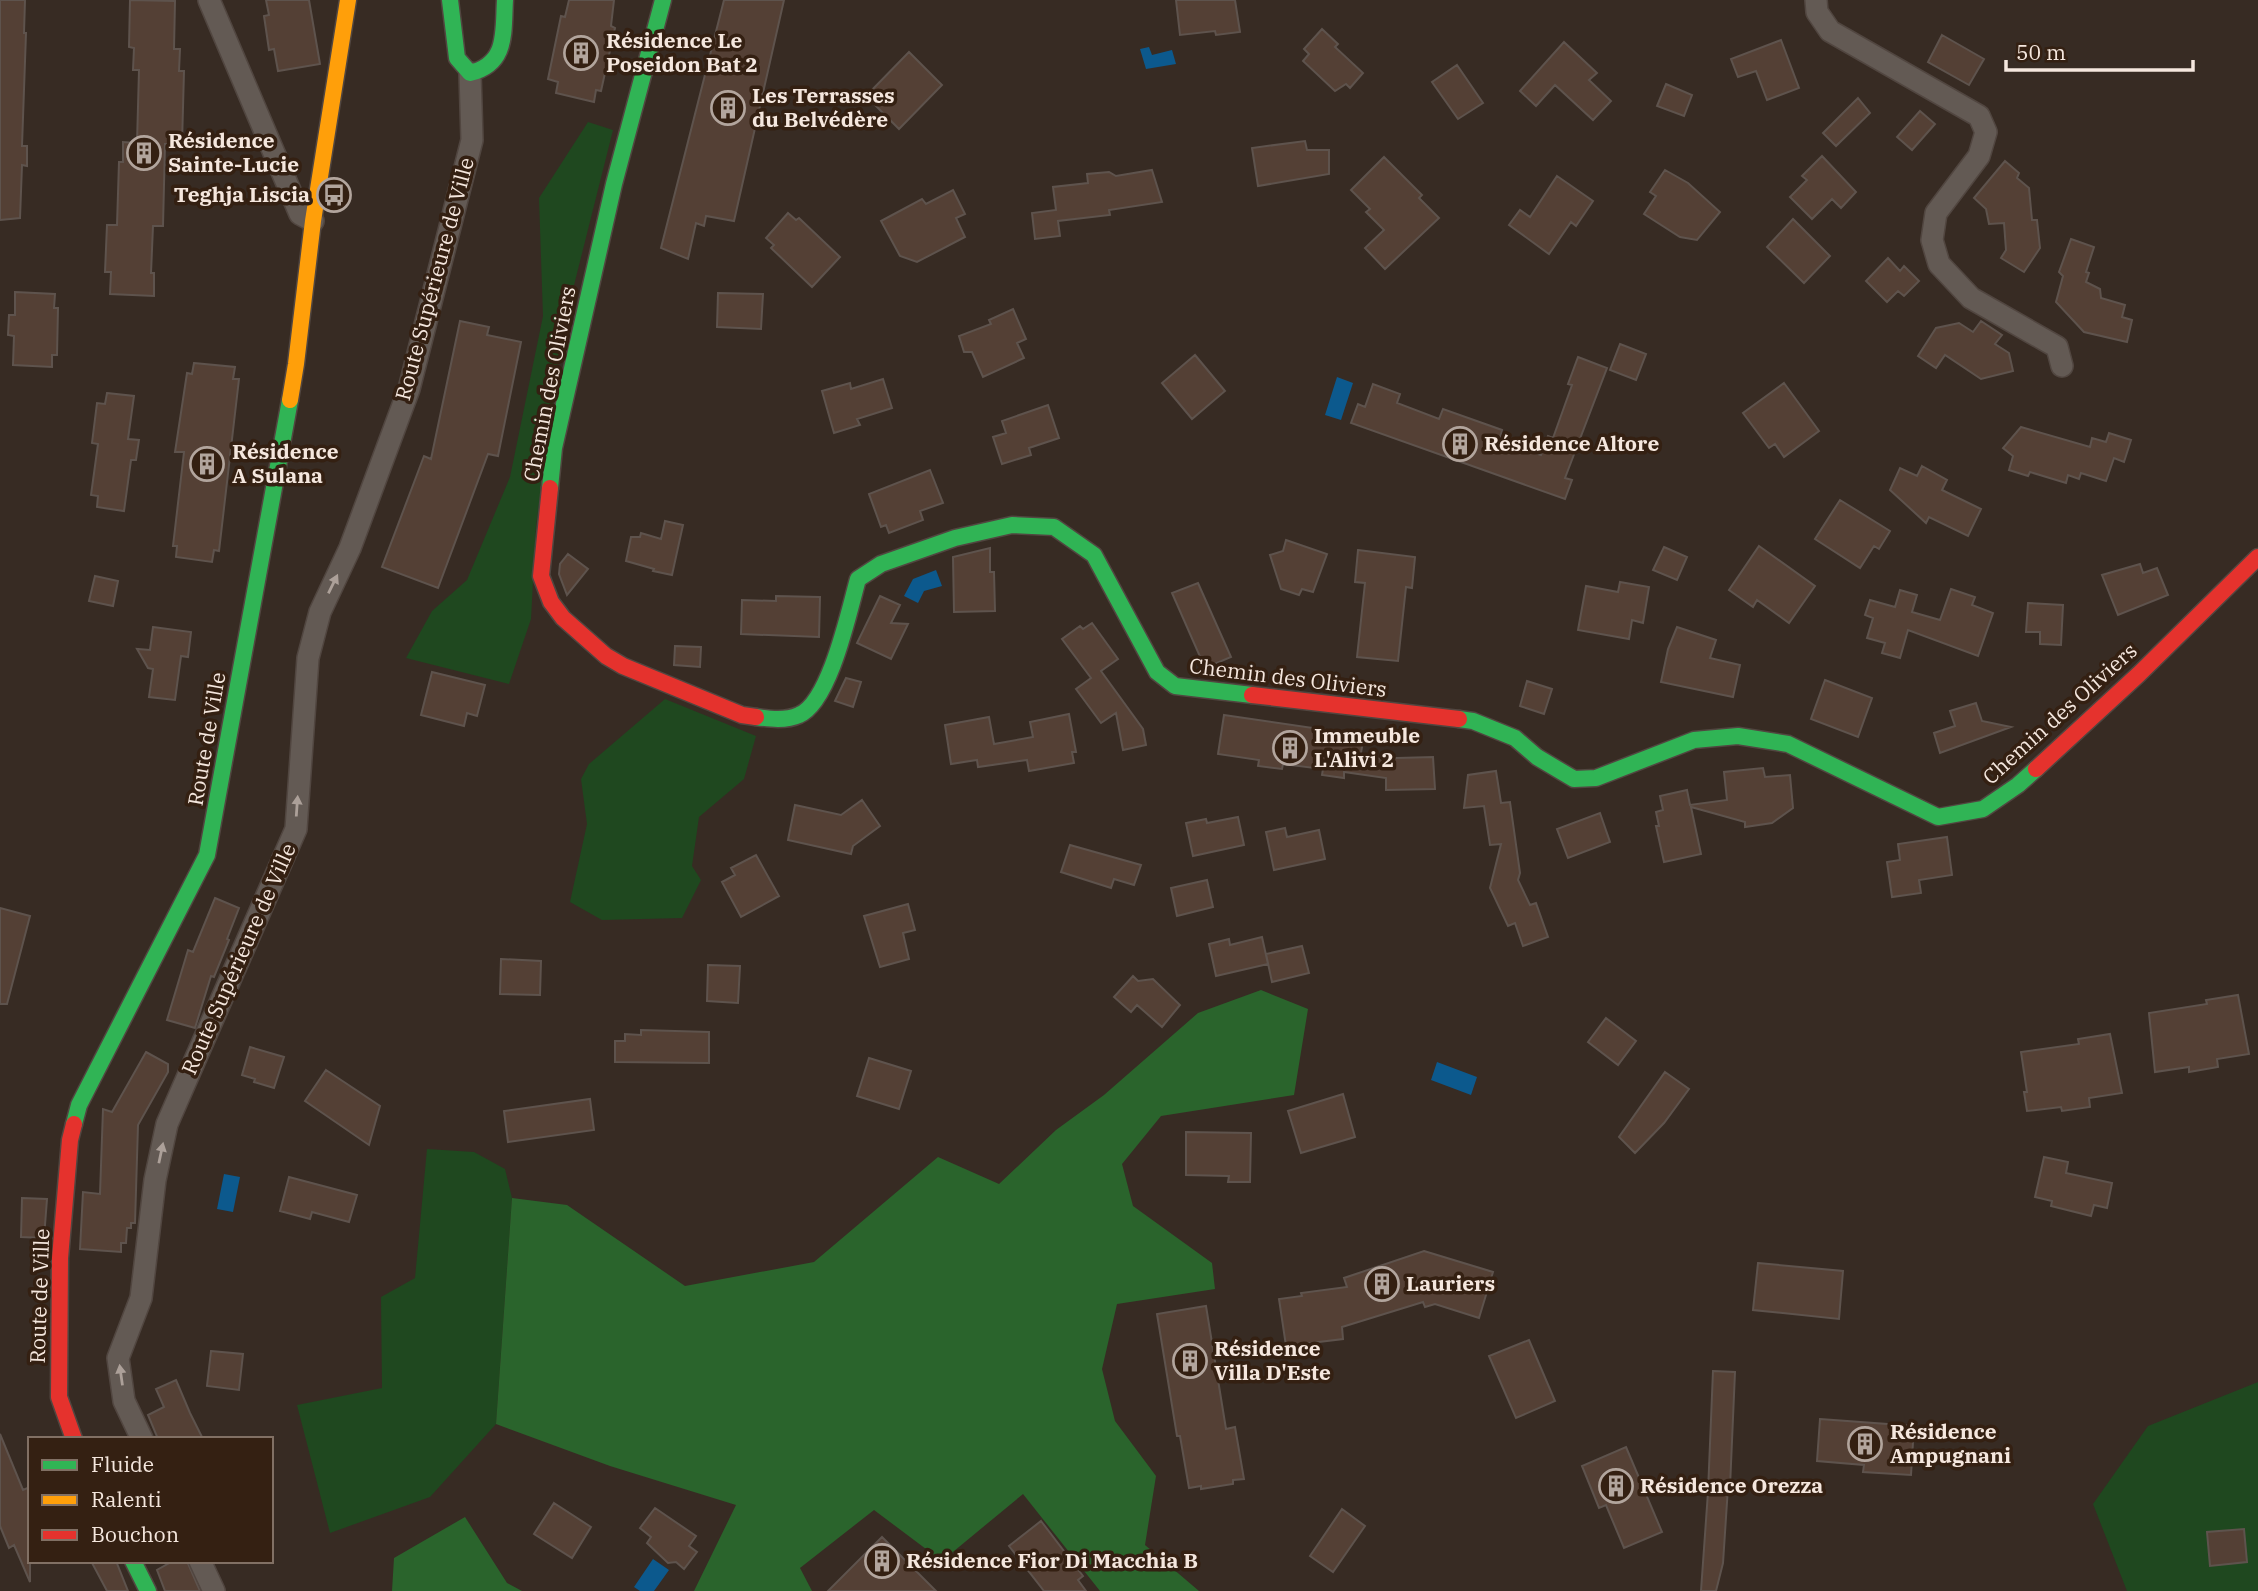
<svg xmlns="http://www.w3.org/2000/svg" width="2258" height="1591" font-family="'IBM Plex Serif',serif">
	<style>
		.green { fill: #1f481f }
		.forest { fill: #2a642c }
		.water { fill: #0c598d }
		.building { fill: #544035; stroke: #5e534d; stroke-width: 2 }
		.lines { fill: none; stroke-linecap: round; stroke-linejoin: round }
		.street-casing { stroke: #514640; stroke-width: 24 }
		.fast-casing { stroke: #514640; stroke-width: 19 }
		.slow-casing { stroke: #514640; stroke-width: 19 }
		.jam-casing { stroke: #514640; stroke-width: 19 }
		.street { stroke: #635a54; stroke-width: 21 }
		.fast { stroke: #30b455; stroke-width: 16 }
		.slow { stroke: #ff9f0a; stroke-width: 16 }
		.jam { stroke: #e5322d; stroke-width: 16 }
		.oneway { fill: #aca099 }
		.labels { text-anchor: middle; stroke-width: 7; stroke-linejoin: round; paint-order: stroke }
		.poi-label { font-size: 21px; font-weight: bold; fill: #f5e7de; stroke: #342012; text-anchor: start }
		.street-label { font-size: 21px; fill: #f5e7de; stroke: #342012 }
	</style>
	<rect width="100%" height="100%" fill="#372b23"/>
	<path class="green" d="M588,122L613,130L562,333L536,526L531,619L509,684L406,658L432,611L467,580L510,477L543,316L539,198Z
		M665,699L756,736L744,779L699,817L692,866L701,880L682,918L602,920L570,902L587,824L581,779L589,764Z
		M427,1149L474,1152L505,1169L512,1198L496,1424L430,1497L330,1533L297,1405L382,1388L381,1297L415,1278Z
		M2258,1382V1591H2127L2093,1504L2148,1426Z"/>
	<path class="forest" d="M1261,990L1308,1009L1294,1095L1161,1116L1122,1164L1133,1206L1212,1263L1215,1289L1117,1304L1102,1369L1115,1421L1156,1476L1145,1545L1199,1591H1100L1023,1494L942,1561L874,1510L800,1568L812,1591H694L736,1505L610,1466L496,1424L512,1198L567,1205L685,1286L814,1262L938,1157L999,1184L1056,1130L1104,1095L1198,1013Z
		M465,1517L507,1583L522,1591H392L394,1558Z"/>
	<path class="water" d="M1149,47L1152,55L1172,50L1176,64L1146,69L1140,49Z
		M1337,377L1353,383L1341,420L1325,415Z
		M936,570L942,586L924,591L918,603L904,596L913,579Z
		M1437,1062L1477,1077L1471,1095L1431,1080Z
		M224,1174L240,1177L233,1212L217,1209Z
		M653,1559L669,1570L654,1591H640L634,1587Z"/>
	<path class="building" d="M0,0H25L24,33H26L22,146H27V166L22,165L20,218L0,220Z
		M130,0L175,1L174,49H180L179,71H184L182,144H165L163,226H153L151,273H154V296L110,294L111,272H105L107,225H117L119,162H123V142L137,143L139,70H133L134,48L129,47Z
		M266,0H309L320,64L278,71L274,49L269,50L264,16L269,15Z
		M569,0H614L611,26L615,28L601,91L596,90L594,102L556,93L558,82L548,79L561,16L565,17Z
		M724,0H784L734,221L706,216L704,226L696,223L688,259L661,248Z
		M1176,0H1235L1240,32L1216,35L1215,31L1180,35Z
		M1322,29L1338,44L1335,47L1363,73L1350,88L1346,84L1335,91L1303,61L1309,54L1304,49Z
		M1942,35L1984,59L1969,85L1928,62Z
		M1781,40L1799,88L1767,100L1756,71L1738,77L1731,59Z
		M1564,42L1597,73L1589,80L1611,101L1593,120L1555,85L1536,106L1520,91Z
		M909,52L942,85L899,129L866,96Z
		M1457,65L1483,103L1458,119L1432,82Z
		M1666,84L1692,95L1684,116L1657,106Z
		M1858,98L1870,113L1836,146L1823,133Z
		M1920,111L1935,124L1912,150L1897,137Z
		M1305,141L1307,150H1329V174L1258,186L1252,148Z
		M1822,156L1856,192L1841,208L1832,199L1812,219L1790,197L1807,180L1802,176Z
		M1384,157L1422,195L1419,198L1439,218L1385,269L1365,248L1384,230L1366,212L1370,209L1351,190Z
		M2005,161L2019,173L2017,178L2029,188L2032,220H2037L2040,248L2024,272L2001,258L2006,250L2004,223L1989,224L1986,209L1974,198Z
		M1152,170L1162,202L1109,210L1110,215L1058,221L1060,236L1035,239L1032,213L1056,210L1053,187L1088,183L1087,174L1109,172L1116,176Z
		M1665,170L1688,183L1720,212L1697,240L1680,237L1644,214L1656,196L1650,192Z
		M1557,176L1593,201L1576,226L1571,222L1549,254L1509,225L1520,210L1530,217Z
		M953,190L965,214L956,218L965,237L917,262L900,256L881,221L922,199L926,204Z
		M788,213L796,220L799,218L840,257L812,287L771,248L774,245L766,238Z
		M1793,219L1830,256L1804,283L1767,247Z
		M2071,239L2094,247L2086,272L2089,273L2086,282L2100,289L2101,298L2125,305L2122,317L2132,320L2127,342L2084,332L2056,302L2063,276L2059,272Z
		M1888,258L1900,271L1904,266L1919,281L1904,296L1898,291L1887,302L1866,281Z
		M15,292L55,294L54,308H58L57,355H52V367L13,365L14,336L8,335L9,315H15Z
		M718,293L763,294L761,329L717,327Z
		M1013,309L1026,339L1017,343L1024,358L983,377L972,352H964L959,336L991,324L989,320Z
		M460,321L489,327L487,335L521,342L498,456L488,454L438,588L382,567L424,456L431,459Z
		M1981,321L2002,335L1995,344L2009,353L2013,371L1981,379L1945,355L1936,368L1918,356L1936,328L1959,323L1973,332Z
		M1620,344L1646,354L1636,380L1610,370Z
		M1195,355L1225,391L1192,419L1162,383Z
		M1578,357L1607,368L1565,478L1572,480L1565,499L1351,423L1358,404L1365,407L1373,384L1400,394L1397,403L1439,419L1443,409L1502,430L1499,441L1541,455L1548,436L1553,438L1572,385L1568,384Z
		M194,363L235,367L233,379H239L219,551L214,550L212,562L176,557L177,546H173L184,452H175L187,373L192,374Z
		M883,379L892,408L857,419L860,425L834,433L822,391L850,383L851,389Z
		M1784,383L1819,431L1784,457L1775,444L1769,448L1743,413Z
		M107,393L134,396L128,439L139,440L136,460H131L124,511L97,507L98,496L91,495L98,444L92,443L97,403L105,404Z
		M1048,405L1059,438L1029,448L1031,455L1002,464L993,437L1006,433L1002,421Z
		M2021,427L2090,447L2092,438L2106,442L2109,433L2131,440L2124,462L2114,458L2106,481L2081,473L2079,479L2068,475L2066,483L2030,472L2028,476L2009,470L2013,456L2003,448Z
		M1922,466L1947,480L1942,490L1981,509L1968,536L1929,517L1926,523L1890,490L1900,468L1917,476Z
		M930,470L943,503L920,511L923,520L889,533L886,525L881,527L869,494Z
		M1840,500L1890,531L1879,549L1874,546L1860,568L1815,539Z
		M665,521L683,525L672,575L653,571L654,569L626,561L631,537H640L641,533L661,539Z
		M1286,540L1327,554L1313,592L1302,589L1299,595L1281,589L1270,555L1283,551Z
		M1759,546L1815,586L1789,623L1757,600L1753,607L1729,590Z
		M1664,547L1687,557L1677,580L1653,570Z
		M990,548V572H994L995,611L954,612L953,557Z
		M1358,550L1415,557L1412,588L1406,587L1398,661L1357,657L1365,583L1355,582Z
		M568,554L588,569L567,595L559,574L560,564Z
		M2140,564L2143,573L2157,568L2168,595L2118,615L2102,575Z
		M95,576L118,581L113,606L89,601Z
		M1620,582L1649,587L1643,623L1632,620L1629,639L1578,630L1586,586L1618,592Z
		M1198,583L1231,657L1205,668L1172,593Z
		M1951,589L1975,597L1972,605L1993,613L1978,656L1908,630L1900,658L1882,653L1885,643L1867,638L1873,618L1865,615L1870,600L1895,607L1900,590L1917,595L1912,612L1940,620Z
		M776,596L820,597L819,637L741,634L742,600L776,601Z
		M880,596L900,605L891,623L908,624L891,659L857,643Z
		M2028,603L2063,605L2061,645L2040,644V632H2026Z
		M1092,623L1118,659L1101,671L1143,729L1146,745L1123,750L1116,713L1101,723L1076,689L1091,678L1062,639L1080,626L1083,629Z
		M153,627L191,632L188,657L181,656L175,700L149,697L153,669L148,668L137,649L150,650Z
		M1677,627L1716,640L1710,658L1740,665L1733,697L1661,682L1668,649Z
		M675,646L701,647L700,667L674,665Z
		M432,672L485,685L477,716L467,713L464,726L421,715Z
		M846,678L861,682L853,707L835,701Z
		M1825,680L1872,698L1858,737L1811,719Z
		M1527,681L1552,689L1544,714L1520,706Z
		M1976,703L1982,721L2011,727L1940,753L1934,733L1955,726L1950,711Z
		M1069,714L1076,752H1072L1074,763L1029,771L1027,760L978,767L977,760L951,764L945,725L989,717L994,744L1033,737L1030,722Z
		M1224,715L1361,735L1360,741H1363L1360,759L1433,757L1435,789L1386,790V778L1344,772V778L1322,775L1323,769L1283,764L1282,769L1258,766L1259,760L1218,754Z
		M1763,768L1765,777L1790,775L1793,808L1772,823L1745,827V822L1691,807L1701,854L1664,862L1656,826H1659L1656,812L1663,810L1660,796L1687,790L1690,805L1727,800L1724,772Z
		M1496,771L1501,803L1510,802L1520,873L1518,880L1530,905L1536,903L1548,937L1523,946L1515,923L1508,926L1490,888L1501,844L1490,845L1484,806L1464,808L1468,775Z
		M862,800L880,826L853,846L851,854L788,840L795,805L841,815Z
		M1600,813L1610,842L1568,858L1557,829Z
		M1238,817L1244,845L1193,856L1186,823L1206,819L1207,823Z
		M1285,828L1287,837L1319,830L1325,859L1274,870L1266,832Z
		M1947,837L1952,875L1919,880L1921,893L1892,897L1887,862L1900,860L1898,844Z
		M1070,845L1141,865L1134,885L1114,879L1111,888L1061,872Z
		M756,855L779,896L741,917L722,882L735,875L731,868Z
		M1207,880L1213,907L1177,916L1171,888Z
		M215,898L239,908L227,939L229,940L214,977L211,976L195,1028L167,1020L188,950L193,952Z
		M908,904L915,930L903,933L909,959L880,967L864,916Z
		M0,908L30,916L7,1004H0Z
		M1262,937L1268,964L1216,976L1209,944L1229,939L1230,945Z
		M1302,946L1309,973L1272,982L1266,954Z
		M501,959L541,961L540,995L500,994Z
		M708,965L740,966L738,1003L707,1001Z
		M1133,976L1138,981L1153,979L1180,1005L1162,1027L1137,1005L1131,1012L1114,997Z
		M2238,995L2249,1054L2217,1059L2218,1067L2189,1072V1067L2155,1072L2149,1013L2207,1004L2206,1000Z
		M1606,1018L1636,1041L1618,1065L1588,1042Z
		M641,1030L709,1032V1063L615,1062V1041H625V1034L641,1035Z
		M2110,1034L2122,1093L2089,1098L2090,1107L2062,1111L2061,1107L2027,1111L2024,1092H2027L2021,1052L2079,1044L2078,1039Z
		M250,1047L284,1057L274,1088L254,1082L255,1079L242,1075Z
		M146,1052L168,1064V1072L138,1125L135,1223H131V1228H127L126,1243H121V1252L80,1249L83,1192L100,1194L103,1109L112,1112Z
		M869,1058L911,1071L899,1109L857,1096Z
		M326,1070L380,1106L369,1145L305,1101Z
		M1665,1072L1689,1089L1664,1123L1635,1153L1619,1137Z
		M1343,1094L1355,1137L1301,1153L1288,1111Z
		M590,1099L594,1130L508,1142L504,1111Z
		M1186,1132L1251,1133L1250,1182H1228L1229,1176L1186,1175Z
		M2044,1157L2068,1162L2066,1173L2112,1183L2107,1208L2094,1205L2091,1216L2051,1206L2052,1201L2035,1197Z
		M289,1177L357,1195L349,1222L312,1212L310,1219L280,1211Z
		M22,1198L47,1199L44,1238L21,1237Z
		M1424,1251L1493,1272L1479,1318L1435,1304L1425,1307L1423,1302L1342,1327L1343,1339L1286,1346L1279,1299L1302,1296L1301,1293L1347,1287L1344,1278Z
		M1758,1263L1843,1271L1839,1319L1753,1310Z
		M1206,1306L1226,1429L1235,1427L1244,1479L1233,1480V1484L1201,1489V1486L1189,1488L1180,1436H1177L1157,1314Z
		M1529,1340L1555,1401L1516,1418L1489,1356Z
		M211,1351L243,1354L239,1390L207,1386Z
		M1713,1371L1735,1372L1730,1487H1728L1723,1563L1716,1591H1701L1708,1492Z
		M176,1380L190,1413L203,1439H158L148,1415L164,1407L156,1389Z
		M1820,1419L1914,1426L1911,1475L1863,1472L1864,1465L1817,1461Z
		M0,1434L23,1490L30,1487V1582L14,1545L9,1548L0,1526Z
		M1626,1447L1662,1532L1624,1548L1606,1505L1599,1508L1582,1466Z
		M554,1503L591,1527L572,1558L534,1534Z
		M655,1508L696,1536L689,1546L697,1552L684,1569L676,1562L668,1563L647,1543L651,1537L640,1528Z
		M1342,1509L1365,1526L1333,1572L1310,1556Z
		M1041,1521L1083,1576L1078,1580L1086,1591H1044L1009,1546Z
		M2244,1529L2247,1562L2210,1566L2207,1532Z
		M882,1537L936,1591H828Z
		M91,1561H116L128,1591H107Z
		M173,1561H187L200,1591H165L157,1570Z"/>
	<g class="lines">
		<g class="street-casing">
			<path id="street" d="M209,0L300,214L313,221
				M1816,0L1817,12L1830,31L1979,116L1986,132L1979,156L1936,213L1932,240L1939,264L1971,298L2057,347L2062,366
				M142,1439L124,1401L118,1358L141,1298L155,1180L167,1124L296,829L308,658L320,612L350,548L409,389L472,140L470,73
				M200,1561L214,1591"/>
		</g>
		<g class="fast-casing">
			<path id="fast" d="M450,0L457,58L470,73C508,64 503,32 505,0
				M550,488L554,448L614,184L663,0
				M756,717C770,719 786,721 799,715C830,702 849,611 858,579L881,564L955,538L1012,525L1054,527L1094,555L1157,672L1175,686L1252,695
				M1459,719L1473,721L1515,738L1537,757L1574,779L1596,778L1694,740L1738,736L1788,744L1938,817L1983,809L2018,785L2036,769
				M74,1124L79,1105L207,855L290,400
				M133,1561L148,1591"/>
		</g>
		<g class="slow-casing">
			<path id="slow" d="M290,400L296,364L313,221L348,0"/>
		</g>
		<g class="jam-casing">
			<path id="jam" d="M550,488L541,576L551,602L563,618L606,656L623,666L742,715L756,717
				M1252,695L1459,719
				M2036,769L2139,674L2258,557
				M74,1439L59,1397L60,1258L70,1140L74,1124"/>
		</g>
		<use href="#street" class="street"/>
		<use href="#fast" class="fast"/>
		<use href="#slow" class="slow"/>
		<use href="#jam" class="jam"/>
	</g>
	<defs><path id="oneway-solid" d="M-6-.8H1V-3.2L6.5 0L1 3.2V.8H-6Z" transform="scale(1.75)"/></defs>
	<g class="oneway">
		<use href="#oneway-solid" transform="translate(333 584) rotate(-64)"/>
		<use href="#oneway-solid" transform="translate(297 806) rotate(-86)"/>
		<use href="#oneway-solid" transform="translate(161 1153) rotate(-78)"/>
		<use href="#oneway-solid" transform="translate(121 1375) rotate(-98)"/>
	</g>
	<defs>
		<g id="building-ring" transform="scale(1.75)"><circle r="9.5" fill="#342012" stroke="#b2a59d" stroke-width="1.5"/><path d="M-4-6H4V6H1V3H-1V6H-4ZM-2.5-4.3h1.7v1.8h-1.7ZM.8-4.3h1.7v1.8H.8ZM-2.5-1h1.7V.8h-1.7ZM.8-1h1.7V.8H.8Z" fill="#b2a59d"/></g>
		<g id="bus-ring" transform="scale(1.75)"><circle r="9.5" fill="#342012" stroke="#b2a59d" stroke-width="1.5"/><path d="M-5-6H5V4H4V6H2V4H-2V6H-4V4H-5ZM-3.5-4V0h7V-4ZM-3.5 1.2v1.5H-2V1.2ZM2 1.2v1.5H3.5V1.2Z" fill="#b2a59d"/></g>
	</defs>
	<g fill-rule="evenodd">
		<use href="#building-ring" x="581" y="53"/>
		<use href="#building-ring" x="728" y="108"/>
		<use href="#building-ring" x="144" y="153"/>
		<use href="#bus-ring" x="334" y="195"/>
		<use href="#building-ring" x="1460" y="444"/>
		<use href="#building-ring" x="207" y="464"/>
		<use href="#building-ring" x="1290" y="748"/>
		<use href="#building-ring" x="1382" y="1284"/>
		<use href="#building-ring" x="1190" y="1361"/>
		<use href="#building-ring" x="1865" y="1444"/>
		<use href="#building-ring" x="1616" y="1486"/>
		<use href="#building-ring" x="882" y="1561"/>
	</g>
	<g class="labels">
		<g class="poi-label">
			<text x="606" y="48">Résidence Le<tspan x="606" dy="24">Poseidon Bat 2</tspan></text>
			<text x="752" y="103">Les Terrasses<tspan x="752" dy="24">du Belvédère</tspan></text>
			<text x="168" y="148">Résidence<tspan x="168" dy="24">Sainte-Lucie</tspan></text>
			<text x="310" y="202" text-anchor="end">Teghja Liscia</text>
			<text x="1484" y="451">Résidence Altore</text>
			<text x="232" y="459">Résidence<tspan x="232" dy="24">A Sulana</tspan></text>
			<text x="1314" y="743">Immeuble<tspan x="1314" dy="24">L'Alivi 2</tspan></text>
			<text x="1406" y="1291">Lauriers</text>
			<text x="1214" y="1356">Résidence<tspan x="1214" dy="24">Villa D'Este</tspan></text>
			<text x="1890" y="1439">Résidence<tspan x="1890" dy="24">Ampugnani</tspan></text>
			<text x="1640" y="1493">Résidence Orezza</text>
			<text x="906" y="1568">Résidence Fior Di Macchia B</text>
		</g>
		<g class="street-label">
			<text transform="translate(435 279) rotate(-75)" y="7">Route Supérieure de Ville</text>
			<text transform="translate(550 384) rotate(-79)" y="7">Chemin des Oliviers</text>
			<text transform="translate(1288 678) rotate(7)" y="7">Chemin des Oliviers</text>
			<text transform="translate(2060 714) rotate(-42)" y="7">Chemin des Oliviers</text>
			<text transform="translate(207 739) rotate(-80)" y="7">Route de Ville</text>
			<text transform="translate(239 959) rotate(-66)" y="7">Route Supérieure de Ville</text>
			<text transform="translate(40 1296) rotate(-88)" y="7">Route de Ville</text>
		</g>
	</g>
	<rect x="28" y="1437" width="245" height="126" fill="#342012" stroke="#817064" stroke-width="2"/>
	<rect x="42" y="1460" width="35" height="10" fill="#30b455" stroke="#817064" stroke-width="2"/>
	<text x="91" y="1472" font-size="21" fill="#f5e7de">Fluide</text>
	<rect x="42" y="1495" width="35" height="10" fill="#ff9f0a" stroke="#817064" stroke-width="2"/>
	<text x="91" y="1507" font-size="21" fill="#f5e7de">Ralenti</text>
	<rect x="42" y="1530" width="35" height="10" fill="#e5322d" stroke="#817064" stroke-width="2"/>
	<text x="91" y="1542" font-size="21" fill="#f5e7de">Bouchon</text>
	<path d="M2006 60v10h187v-10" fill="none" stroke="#f5e7de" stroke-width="3.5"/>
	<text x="2016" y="60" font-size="21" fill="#f5e7de" stroke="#342012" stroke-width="5" paint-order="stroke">50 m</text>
</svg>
